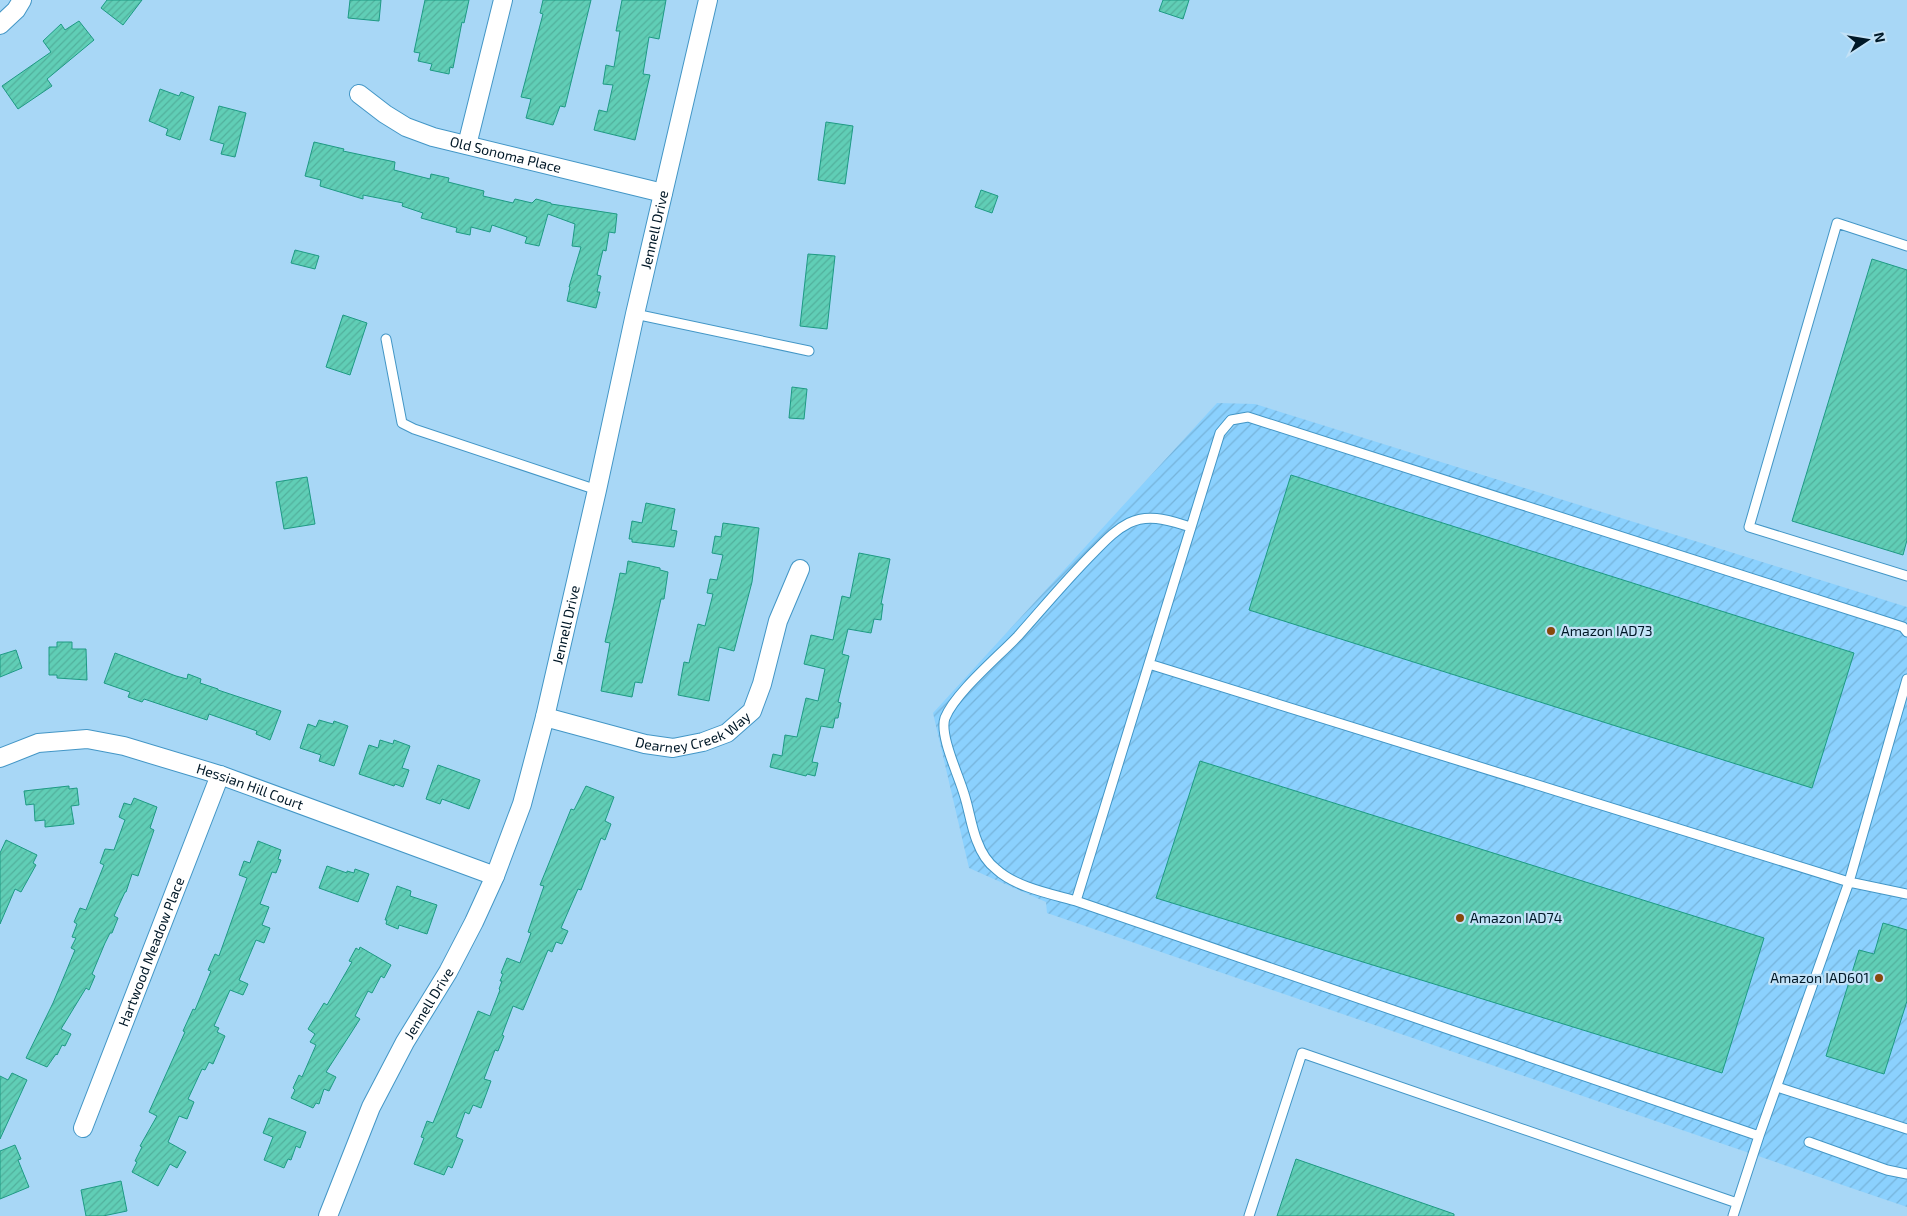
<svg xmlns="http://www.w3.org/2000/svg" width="1907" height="1216" font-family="'Exo 2',sans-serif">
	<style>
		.industrial { fill: url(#industrial-furrows) }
		.building { fill: url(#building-hatch); stroke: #1e9a84 }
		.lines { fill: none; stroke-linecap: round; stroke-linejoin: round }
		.service-casing { stroke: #4396c6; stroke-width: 11 }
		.minor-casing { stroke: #4396c6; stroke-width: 20 }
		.service { stroke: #fff; stroke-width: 9 }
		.minor { stroke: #fff; stroke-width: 18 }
		.poi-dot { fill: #87490c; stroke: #c3e2f7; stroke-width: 2 }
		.labels { text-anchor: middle; stroke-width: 4.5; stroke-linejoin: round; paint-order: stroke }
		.street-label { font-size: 14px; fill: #001827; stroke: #c3e2f7 }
		.poi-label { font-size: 14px; fill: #001827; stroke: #c3e2f7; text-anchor: start }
	</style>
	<defs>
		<pattern id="industrial-furrows" width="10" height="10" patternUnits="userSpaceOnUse" patternTransform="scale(1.25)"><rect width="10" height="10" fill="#8bd1fe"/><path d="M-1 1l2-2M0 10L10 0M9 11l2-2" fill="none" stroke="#76b3da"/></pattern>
		<pattern id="building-hatch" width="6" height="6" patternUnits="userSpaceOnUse" patternTransform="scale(1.25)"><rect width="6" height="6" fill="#60ceb6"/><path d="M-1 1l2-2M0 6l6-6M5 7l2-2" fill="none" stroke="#52b09c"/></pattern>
	</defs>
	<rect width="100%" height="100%" fill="#a8d7f6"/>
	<path class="industrial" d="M1217,403L1255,404L1907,607V887L1905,894H1907V1207L1047,913L1046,902L969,868L933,713Z"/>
	<path class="building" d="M107,0H142L123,25L101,8Z
		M350,0H381L379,21L348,18Z
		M425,0H469L464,23L462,22L453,68L450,67L449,74L430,70L432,64L418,61L420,53L414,52Z
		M543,0H591L565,107L560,106L553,125L526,118L531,99L521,97L543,14L540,13Z
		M622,0H666L659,39L649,37L643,74L650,75L635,140L594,130L599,110L607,112L613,85L603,84L606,65L614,67L620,31H616Z
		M1163,0H1189L1183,19L1159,11Z
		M79,21L94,40L47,79L52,86L18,109L2,86L51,52L43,41L61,24L65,30Z
		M160,89L179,96L181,92L194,97L180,140L166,135L168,129L149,121Z
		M219,106L246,113L235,157L221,154L224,144L210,140Z
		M826,122L853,126L845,184L818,180Z
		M314,142L344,149L343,151L395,162L394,170L430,179L431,174L449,178L448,182L484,191L483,196L513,203L515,199L532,203L536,199L551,203V204L617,214L615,233L609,232L606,251L603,250L597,275L601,276L597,292H600L596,308L567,301L570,287H569L581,247L572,246L575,224L548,214L539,246L525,243L527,237L492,225L490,232L471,227L470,235L456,232L457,228L421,218L423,213L402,206L403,203L363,195V199L320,186L321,180L305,176Z
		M981,190L998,196L992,213L975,207Z
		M295,250L319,256L315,269L291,263Z
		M808,254L835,256L827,329L800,326Z
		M1872,259L1907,270V540L1903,555L1792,521Z
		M343,315L367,323L350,375L326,367Z
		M792,387L807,389L804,419L789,418Z
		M1291,475L1854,653L1812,788L1249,610Z
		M307,477L315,524L284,529L276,482Z
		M646,503L675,509L671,530L677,531L674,547L632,542V539H629L632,521L642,523Z
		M723,523L759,528L752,582L734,651L719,647L709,701L678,695L684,662L689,663L698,624L705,626L713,594L707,593L710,579L717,580L723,555L712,553L715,536L721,537Z
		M859,553L890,559L881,604H883L881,620L874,619L871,633L848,629L842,654L849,656L838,702L841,703L838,718H835L833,728L821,726L812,762L818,763L815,776L807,774L806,776L770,767L773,754L782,756L785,735L797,737L806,698L818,701L825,669L804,664L811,635L833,640L842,596L850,598Z
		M628,561L660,568V570L668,572L664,599H661L642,683L635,682L632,697L601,691L610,643L605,642L614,603L620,573L626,574Z
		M57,642H72V649H86L87,680L57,678V675H49V647H57Z
		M16,650L22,668L0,677V655Z
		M115,653L176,676L187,679L188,674L201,679L200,683L218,689V690L281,711L270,740L256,734L257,731L209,714L207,720L144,699L142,702L128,697L130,692L104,683Z
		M319,720L333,724L334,721L348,726L334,766L319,761L321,755L300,748L308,724L316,727Z
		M380,740L393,744L394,740L410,746L402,768L409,770L403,787L395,784L394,786L359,774L369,745L378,748Z
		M1200,761L1764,938L1722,1073L1156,898Z
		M438,765L480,780L469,809L442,799L440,804L426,799Z
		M69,786V789L77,788L79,805L71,806L74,824L45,827V820L35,821L34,804L26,805L24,791Z
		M586,786L614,797L605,821L611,824L605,840L601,838L581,890L578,889L561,928L568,931L562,944L556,942L552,952L548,950L523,1010L513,1006L502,1035L504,1036L498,1051L495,1050L484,1079L491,1081L481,1108L473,1105L469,1114L465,1112L456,1137L463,1140L452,1168L448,1166L444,1175L414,1164L424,1138L421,1137L427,1121L433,1123L478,1011L490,1016L500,990L499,989L502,981H500L503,974L501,973L507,958L520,963L531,933L528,932L544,886L540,885L571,809L574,810Z
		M134,798L157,807L150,828L154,830L138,876L132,874L126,892H125L114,916L118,918L112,933H110L105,943L92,974L95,976L89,990L86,988L61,1029L71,1034L65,1046L62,1045L57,1055L56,1054L47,1067L26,1058L53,1003L75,950L71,948L76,938L72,937L77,924L74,922L80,908L86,910L104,865L100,863L105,849L114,850L125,820L119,817L124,803L131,805Z
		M6,840L37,855L33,863L36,865L21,892L15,889L0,924V853Z
		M258,841L281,850L278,859L281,860L276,873L272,872L260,904L269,907L262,925L270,928L264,943L256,940L239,980L248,984L243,995L230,990L214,1026L219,1028L217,1032L225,1036L213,1064L209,1062L205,1070L202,1069L188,1099L194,1102L187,1119L179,1116L168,1142L186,1152L177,1168L170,1164L158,1186L132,1172L137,1162L135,1161L142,1147L140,1146L157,1116L149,1112L185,1032L183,1031L193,1009L195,1010L211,971L208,970L215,954L219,956L247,878L239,875L244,861L250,863Z
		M327,866L347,873V871L354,873L355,869L369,874L358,902L319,888Z
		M397,886L411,891L410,896L437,905L427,934L399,925L398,929L386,924L387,920H385Z
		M1883,923L1907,930V1001L1884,1074L1826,1056L1859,950L1874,954Z
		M360,947L391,965L384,978L381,976L372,993L368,991L355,1016L360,1019L326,1072L336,1077L329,1091L324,1089L319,1104L316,1103L313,1108L291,1098L295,1090L293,1088L299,1075L302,1077L316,1045L310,1042L315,1034L308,1029L324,1003L327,1005L352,962L349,961L356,948L359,950Z
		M12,1073L27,1080L0,1139V1076L8,1080Z
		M269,1118L306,1132L300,1148L296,1146L291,1160L288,1159L284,1168L264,1160L273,1137L263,1133Z
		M15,1145L21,1159L18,1160L29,1187L0,1199V1151Z
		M1296,1159L1454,1214V1216H1277Z
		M121,1181L127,1211L103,1216H86L81,1190Z"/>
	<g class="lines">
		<g class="service-casing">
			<path id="service" d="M1907,246L1837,223L1749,527L1907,576
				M635,314L809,351
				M386,339L402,423L414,429L597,490
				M1907,632L1903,627L1248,417L1231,420L1220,433L1076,901L1759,1136L1849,882L1907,679
				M1149,664L1849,882L1907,894
				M1076,901C1051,894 1015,887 996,869C987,862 981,852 977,841C971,826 969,809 964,794C959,776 939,735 945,718C955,693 998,657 1018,636C1043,608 1067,579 1094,552C1105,541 1115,530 1129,523C1150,513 1170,521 1191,527
				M1777,1087L1907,1129
				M1809,1142L1887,1170L1907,1174
				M1249,1216L1302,1053L1737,1203
				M1733,1216L1759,1136"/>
		</g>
		<g class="minor-casing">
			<g id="minor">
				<path d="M0,25L16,10L22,0"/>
				<path id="s1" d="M359,94L385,114L406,127L433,137L663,193"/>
				<path d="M467,145L503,0"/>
				<path id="s2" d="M545,717L645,744L673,748L703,742L727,733L752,711L762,684L778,621L800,569"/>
				<path id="s3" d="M0,758L38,743L87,739L124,746L220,775L495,876"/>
				<path id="s4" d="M83,1128L220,775"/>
				<path id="s5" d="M328,1216L371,1107L405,1042L448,972L474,922L495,876L522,804L545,717L597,490L635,314L708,0"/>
			</g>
		</g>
		<use href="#service" class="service"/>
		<use href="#minor" class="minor"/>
	</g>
	<g class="poi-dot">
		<circle cx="1551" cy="631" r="5"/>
		<circle cx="1460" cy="918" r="5"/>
		<circle cx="1879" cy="978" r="5"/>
	</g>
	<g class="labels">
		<g class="street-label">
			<text dy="5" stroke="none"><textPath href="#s1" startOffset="161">Old Sonoma Place</textPath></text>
			<text dy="5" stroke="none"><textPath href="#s5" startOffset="1046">Jennell Drive</textPath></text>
			<text dy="5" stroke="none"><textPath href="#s5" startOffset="641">Jennell Drive</textPath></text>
			<text dy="5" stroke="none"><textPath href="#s2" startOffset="155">Dearney Creek Way</textPath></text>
			<text dy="5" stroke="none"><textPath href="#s3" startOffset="260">Hessian Hill Court</textPath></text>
			<text dy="5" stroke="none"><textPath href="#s4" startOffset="189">Hartwood Meadow Place</textPath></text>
			<text dy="5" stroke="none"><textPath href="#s5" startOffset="236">Jennell Drive</textPath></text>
		</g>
		<g class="poi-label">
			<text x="1561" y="636">Amazon IAD73</text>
			<text x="1470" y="923">Amazon IAD74</text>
			<text x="1869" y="983" text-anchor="end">Amazon IAD601</text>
		</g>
	</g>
	<g transform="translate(1867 40) rotate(78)" stroke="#c3e2f7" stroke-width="4" paint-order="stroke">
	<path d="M0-4L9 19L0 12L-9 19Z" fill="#001827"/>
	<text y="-8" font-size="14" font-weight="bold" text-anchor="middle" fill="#001827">N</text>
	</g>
</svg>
